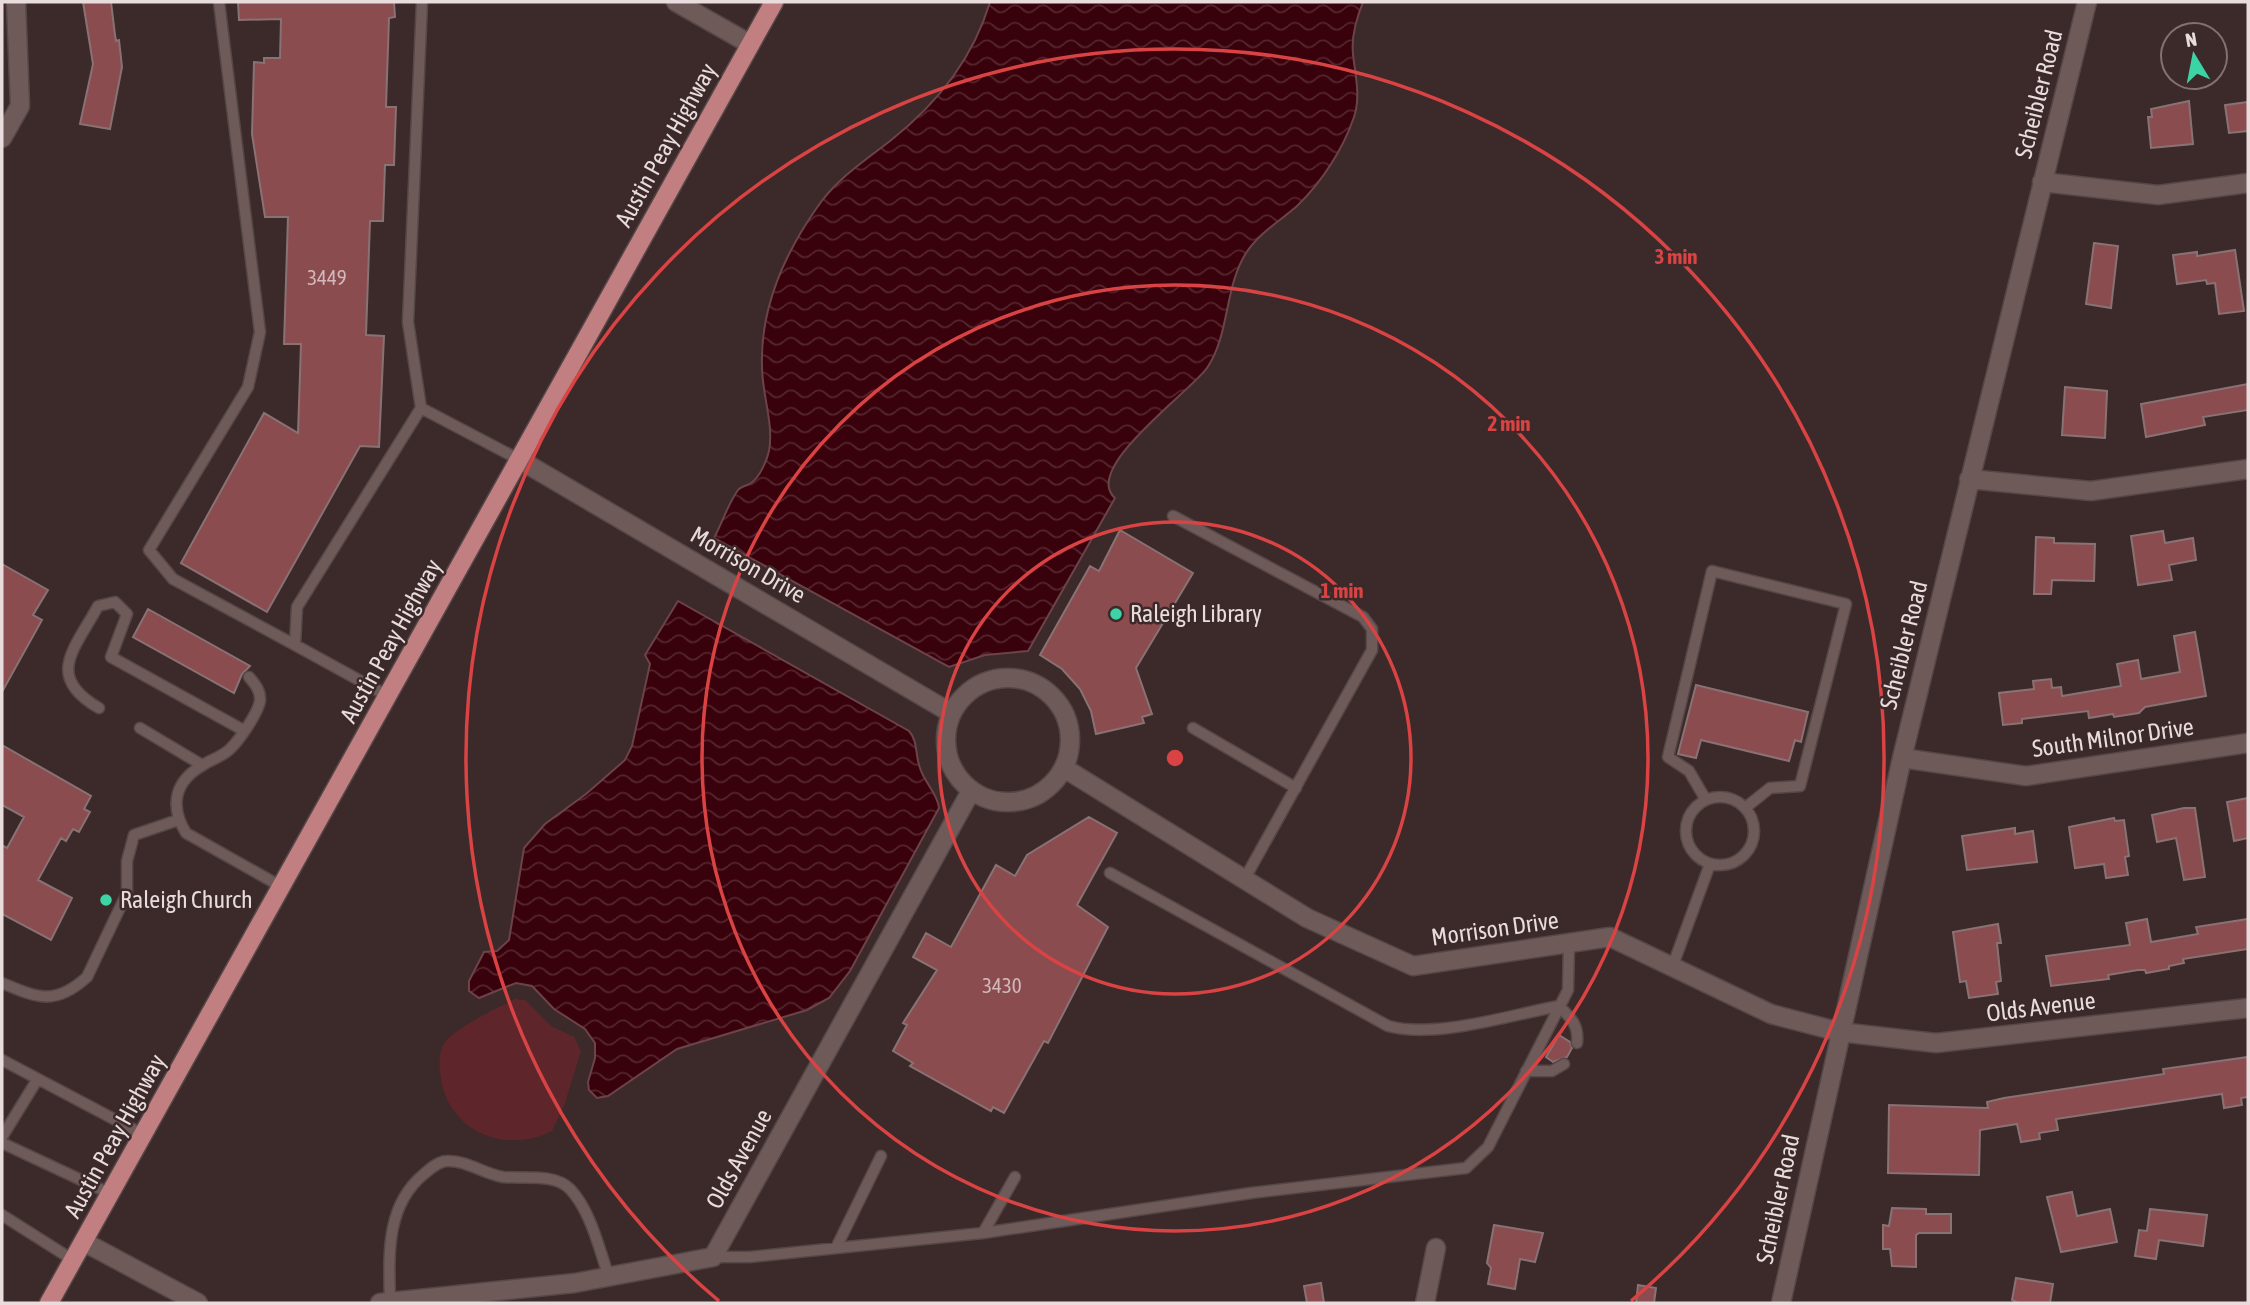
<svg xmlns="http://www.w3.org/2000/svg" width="2250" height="1305" font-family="'Asap Condensed',sans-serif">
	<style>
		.grass { fill: #5e262b }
		.water { fill: url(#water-waves); stroke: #6d434a; stroke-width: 2 }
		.building { fill: #8b4c50; stroke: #887273; stroke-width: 2 }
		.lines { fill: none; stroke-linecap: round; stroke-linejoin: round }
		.lane-casing { stroke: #554747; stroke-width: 13 }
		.street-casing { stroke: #554747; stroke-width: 21 }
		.primary-casing { stroke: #554747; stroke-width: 21 }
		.lane { stroke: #6f5a5a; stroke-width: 10 }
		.street { stroke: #6f5a5a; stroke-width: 18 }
		.primary { stroke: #c17f81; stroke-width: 18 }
		.ring { fill: none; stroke: #d94343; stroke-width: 3.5 }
		.poi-dot { fill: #3cd4a4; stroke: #3c292a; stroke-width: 2.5 }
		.labels { text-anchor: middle; stroke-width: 5; stroke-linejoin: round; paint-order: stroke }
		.number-label { font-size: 21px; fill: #d1b8b9 }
		.street-label { font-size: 24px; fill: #e8dcdc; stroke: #3c292a }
		.poi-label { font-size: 24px; fill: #e8dcdc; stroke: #3c292a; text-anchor: start }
		.centre { fill: #d94343; stroke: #3c292a; stroke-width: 3.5 }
		.ring-label { font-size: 21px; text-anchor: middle; font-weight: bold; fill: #d94343; stroke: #3c292a; stroke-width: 5; stroke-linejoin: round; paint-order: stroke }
	</style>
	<defs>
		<pattern id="water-waves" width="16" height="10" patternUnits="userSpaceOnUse" patternTransform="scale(1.75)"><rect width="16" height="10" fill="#38010b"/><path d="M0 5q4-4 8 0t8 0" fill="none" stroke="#55252e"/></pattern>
	</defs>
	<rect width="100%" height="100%" fill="#3c292a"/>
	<path class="grass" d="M515,999L525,1000L551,1026L574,1037L581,1051L564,1106L552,1131C502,1156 445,1129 440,1072C439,1062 439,1050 446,1041C456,1028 498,1007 515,999Z"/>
	<path class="water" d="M990,2H1363C1357,17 1351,37 1353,54C1355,74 1361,96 1354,117C1343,149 1322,182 1297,206C1280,221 1259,233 1246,253C1224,288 1230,334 1207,368C1191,391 1081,469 1115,498L1028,651L985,655L949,667L714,538C722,523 728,504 738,490C741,486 747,486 751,483C760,477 767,460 769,451C774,424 762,394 762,367C760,309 784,255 816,209C835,180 863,162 890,141C937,104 973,59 990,2Z
		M678,601L909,731C918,741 915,755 920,768C924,782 938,794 939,808L850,971L829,998L807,1010L677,1049L608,1096L597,1098L589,1090L588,1082L595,1058V1043L585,1029L554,1009L532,986L516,983L479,998L469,991V981L484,952L497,951L509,940L524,848L545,824L586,794L625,760L632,746L650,664L645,655Z"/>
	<path class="building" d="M83,2H111L115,35L116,41L119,40L122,67L110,129L80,124L93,64Z
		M238,2H394L395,17L389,18L386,107H396L394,165H385L383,221H370L366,335L384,336L379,447L360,446L267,612L181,563L264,413L298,433L301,344H284L288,217H265L252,134L254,62L264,63V58H280L281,19L239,20Z
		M2189,101L2193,144L2151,148L2148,117H2152L2151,109Z
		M2248,102V131L2229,133L2225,105Z
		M2094,243L2118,246L2111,308L2086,304Z
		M2235,250L2244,311L2219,314L2215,283L2207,284L2206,280L2177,284L2173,255L2197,252V256Z
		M2248,384V410L2203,417L2205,425L2146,437L2141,404Z
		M2065,387L2107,391L2105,438L2062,435Z
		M1120,530L1193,573L1136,668L1152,714L1142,717L1144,723L1096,734L1091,711L1080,689L1062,669L1040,655L1090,566L1099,571Z
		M2163,531L2165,543L2193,538L2196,560L2169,565L2172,580L2138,585L2131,536Z
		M2036,537L2054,538V543L2095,544L2094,581L2052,580L2051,594H2034Z
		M2,564L48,590L33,615L42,620L2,692Z
		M148,609L250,666L242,674L234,693L133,637Z
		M2195,632L2206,696L2145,707L2139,713L2114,717L2113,714L2089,718L2088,711L2022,719V723L2003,725L1999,693L2034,689L2033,681L2051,679L2052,688L2061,687L2062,696L2121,686L2117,664L2138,660L2141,679L2180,672L2174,636Z
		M1696,685L1808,712L1801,742L1795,740L1789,761L1701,740L1696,758L1678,754Z
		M2,745L91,796L84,809L90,812L79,832L73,829L66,841L61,838L38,880L72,898L51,940L2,914V845L7,848L24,817L2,805Z
		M2248,798V838L2234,841L2227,802Z
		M2184,808H2195L2205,877L2184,880L2176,838L2157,842L2152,815Z
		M1089,817L1117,833L1077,905L1108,927L1048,1043L1044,1041L1004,1113L993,1107L991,1111L910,1066L913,1063L893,1051L907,1025L903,1023L937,970L913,957L926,933L951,947L996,865L1015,876L1027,855Z
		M2114,818L2115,821L2124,820L2129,856L2125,857L2128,875L2106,878L2104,864L2075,868L2069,827Z
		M2015,828V834L2033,831L2037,862L1967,870L1962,836Z
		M2147,919L2151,942L2198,934L2196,927L2248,919V949L2183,959L2184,963L2169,966V969L2146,973L2145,970H2138L2108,975L2109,979L2051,986L2046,956L2130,945L2126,923Z
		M1998,924L2001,943H1997L2001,981L1996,982L1998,994L1969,998L1966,981L1960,982L1953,932Z
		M1559,1035L1570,1042L1572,1048L1567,1057L1553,1062L1546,1057Z
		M2248,1057V1097L2241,1098L2242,1105L2224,1108L2222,1094L2056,1119L2058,1130L2039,1133L2040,1139L2021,1142L2017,1124L1980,1130L1979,1175L1888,1173L1889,1105L1988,1108L1987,1102L2004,1098L2164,1074L2163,1069Z
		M2072,1192L2077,1216L2110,1209L2117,1242L2061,1252L2047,1197Z
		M1892,1208L1926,1209V1214H1951V1233H1919L1916,1235V1267L1892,1266L1890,1249H1883V1225L1889,1226Z
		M2150,1209L2207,1215L2203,1246L2159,1240L2156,1259L2135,1256L2139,1230L2147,1231Z
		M1494,1225L1543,1233L1535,1262L1520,1259L1515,1289L1488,1284L1491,1268L1487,1263Z
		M2016,1278L2053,1284L2050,1303H2018L2012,1300Z
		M1321,1283L1324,1303H1307L1304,1286Z
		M1638,1285L1656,1288L1654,1303H1636Z"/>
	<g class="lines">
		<g class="lane-casing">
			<path id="lane" d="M219,2L260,332L248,387L149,550L173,579L295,645
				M422,2L408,322L421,408L520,460
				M1173,516L1363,617L1372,629V650L1244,880
				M249,677C255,684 261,691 260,701C258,713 240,739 231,748C224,756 212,759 203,765C175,781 169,805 186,833L282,887
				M388,696L295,645L297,607L421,408
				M99,708C44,676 75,649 98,606L115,602L127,614L111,657L243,730
				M140,728L202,765
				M1193,728L1296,788
				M1686 831a34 34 0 1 1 68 0a34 34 0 1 1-68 0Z
				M1706,800L1689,771L1668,757L1712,571L1846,604L1800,786L1770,788L1745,808
				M1110,873L1388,1026C1436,1039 1510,1015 1559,1006C1571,1018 1579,1025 1577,1043
				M1673,965L1710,864
				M2,983C38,998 55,1006 87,977L127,893V861L134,835L178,820
				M2,1060L144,1135
				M1526,1071H1552L1564,1064
				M2,1137L37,1080
				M2,1143L111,1194
				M2,1215L73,1260
				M983,1233L1015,1177
				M836,1248L881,1156
				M713,1257H750L983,1233L1251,1193L1466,1168L1488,1147L1568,990L1569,943
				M390,1302C389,1256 385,1206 424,1174C431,1168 439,1161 447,1161C466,1160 484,1174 503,1177C523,1179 555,1173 570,1189C591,1211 599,1249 609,1277"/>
		</g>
		<g class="street-casing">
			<path id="street" d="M676,2L750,44
				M2,138L20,106L16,2
				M2042,182L2158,195L2248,183
				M520,460L951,713
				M1969,479L2091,491L2248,469
				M946 740a62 62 0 1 1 124 0a62 62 0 1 1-124 0Z
				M1902,758L2026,776L2248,743
				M1064,768L1307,918L1413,966L1610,937L1771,1014L1840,1032L1936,1043L2248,1008
				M84,1242L198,1303
				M380,1303L575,1283L713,1257L971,791
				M1425,1303L1436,1248
				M1781,1303L1902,758L2087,2"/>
		</g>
		<g class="primary-casing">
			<path id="primary" d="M49,1303L774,2"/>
		</g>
		<use href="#lane" class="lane"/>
		<use href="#street" class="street"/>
		<use href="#primary" class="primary"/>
	</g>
	<g class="ring">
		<circle cx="1175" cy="758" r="236"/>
		<circle cx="1175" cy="758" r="473"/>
		<path d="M719 1301A709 709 0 1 1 1631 1301"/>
	</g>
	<g class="poi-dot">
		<circle cx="1116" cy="614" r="7"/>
		<circle cx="106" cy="900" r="7"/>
	</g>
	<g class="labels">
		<g class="number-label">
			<text x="327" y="285">3449</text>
			<text x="1002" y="993">3430</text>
		</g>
		<g class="street-label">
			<text transform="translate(2039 94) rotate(-76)" y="8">Scheibler Road</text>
			<text transform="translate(666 145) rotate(-61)" y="8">Austin Peay Highway</text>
			<text transform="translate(748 565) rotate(30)" y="8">Morrison Drive</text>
			<text transform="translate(391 641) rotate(-61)" y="8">Austin Peay Highway</text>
			<text transform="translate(1904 645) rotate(-76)" y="8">Scheibler Road</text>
			<text transform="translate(2113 738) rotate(-8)" y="8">South Milnor Drive</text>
			<text transform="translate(1495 929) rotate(-8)" y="8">Morrison Drive</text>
			<text transform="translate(2041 1007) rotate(-7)" y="8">Olds Avenue</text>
			<text transform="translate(115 1136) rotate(-61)" y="8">Austin Peay Highway</text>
			<text transform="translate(739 1159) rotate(-61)" y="8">Olds Avenue</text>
			<text transform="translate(1778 1199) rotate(-78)" y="8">Scheibler Road</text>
		</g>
		<g class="poi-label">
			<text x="1130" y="622">Raleigh Library</text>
			<text x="120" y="908">Raleigh Church</text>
		</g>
	</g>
	<circle cx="1175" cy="758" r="10" class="centre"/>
	<g class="ring-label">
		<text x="1676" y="264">3 min</text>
		<text x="1509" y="431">2 min</text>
		<text x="1342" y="598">1 min</text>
	</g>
	<rect width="2250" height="1305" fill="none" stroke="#e8dcdc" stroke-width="7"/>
	<g transform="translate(2194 56) rotate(350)"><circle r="33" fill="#3c292a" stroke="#817171" stroke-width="2"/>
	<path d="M0-5L12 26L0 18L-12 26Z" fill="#3cd4a4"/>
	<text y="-10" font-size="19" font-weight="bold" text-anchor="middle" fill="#e8dcdc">N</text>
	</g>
</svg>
